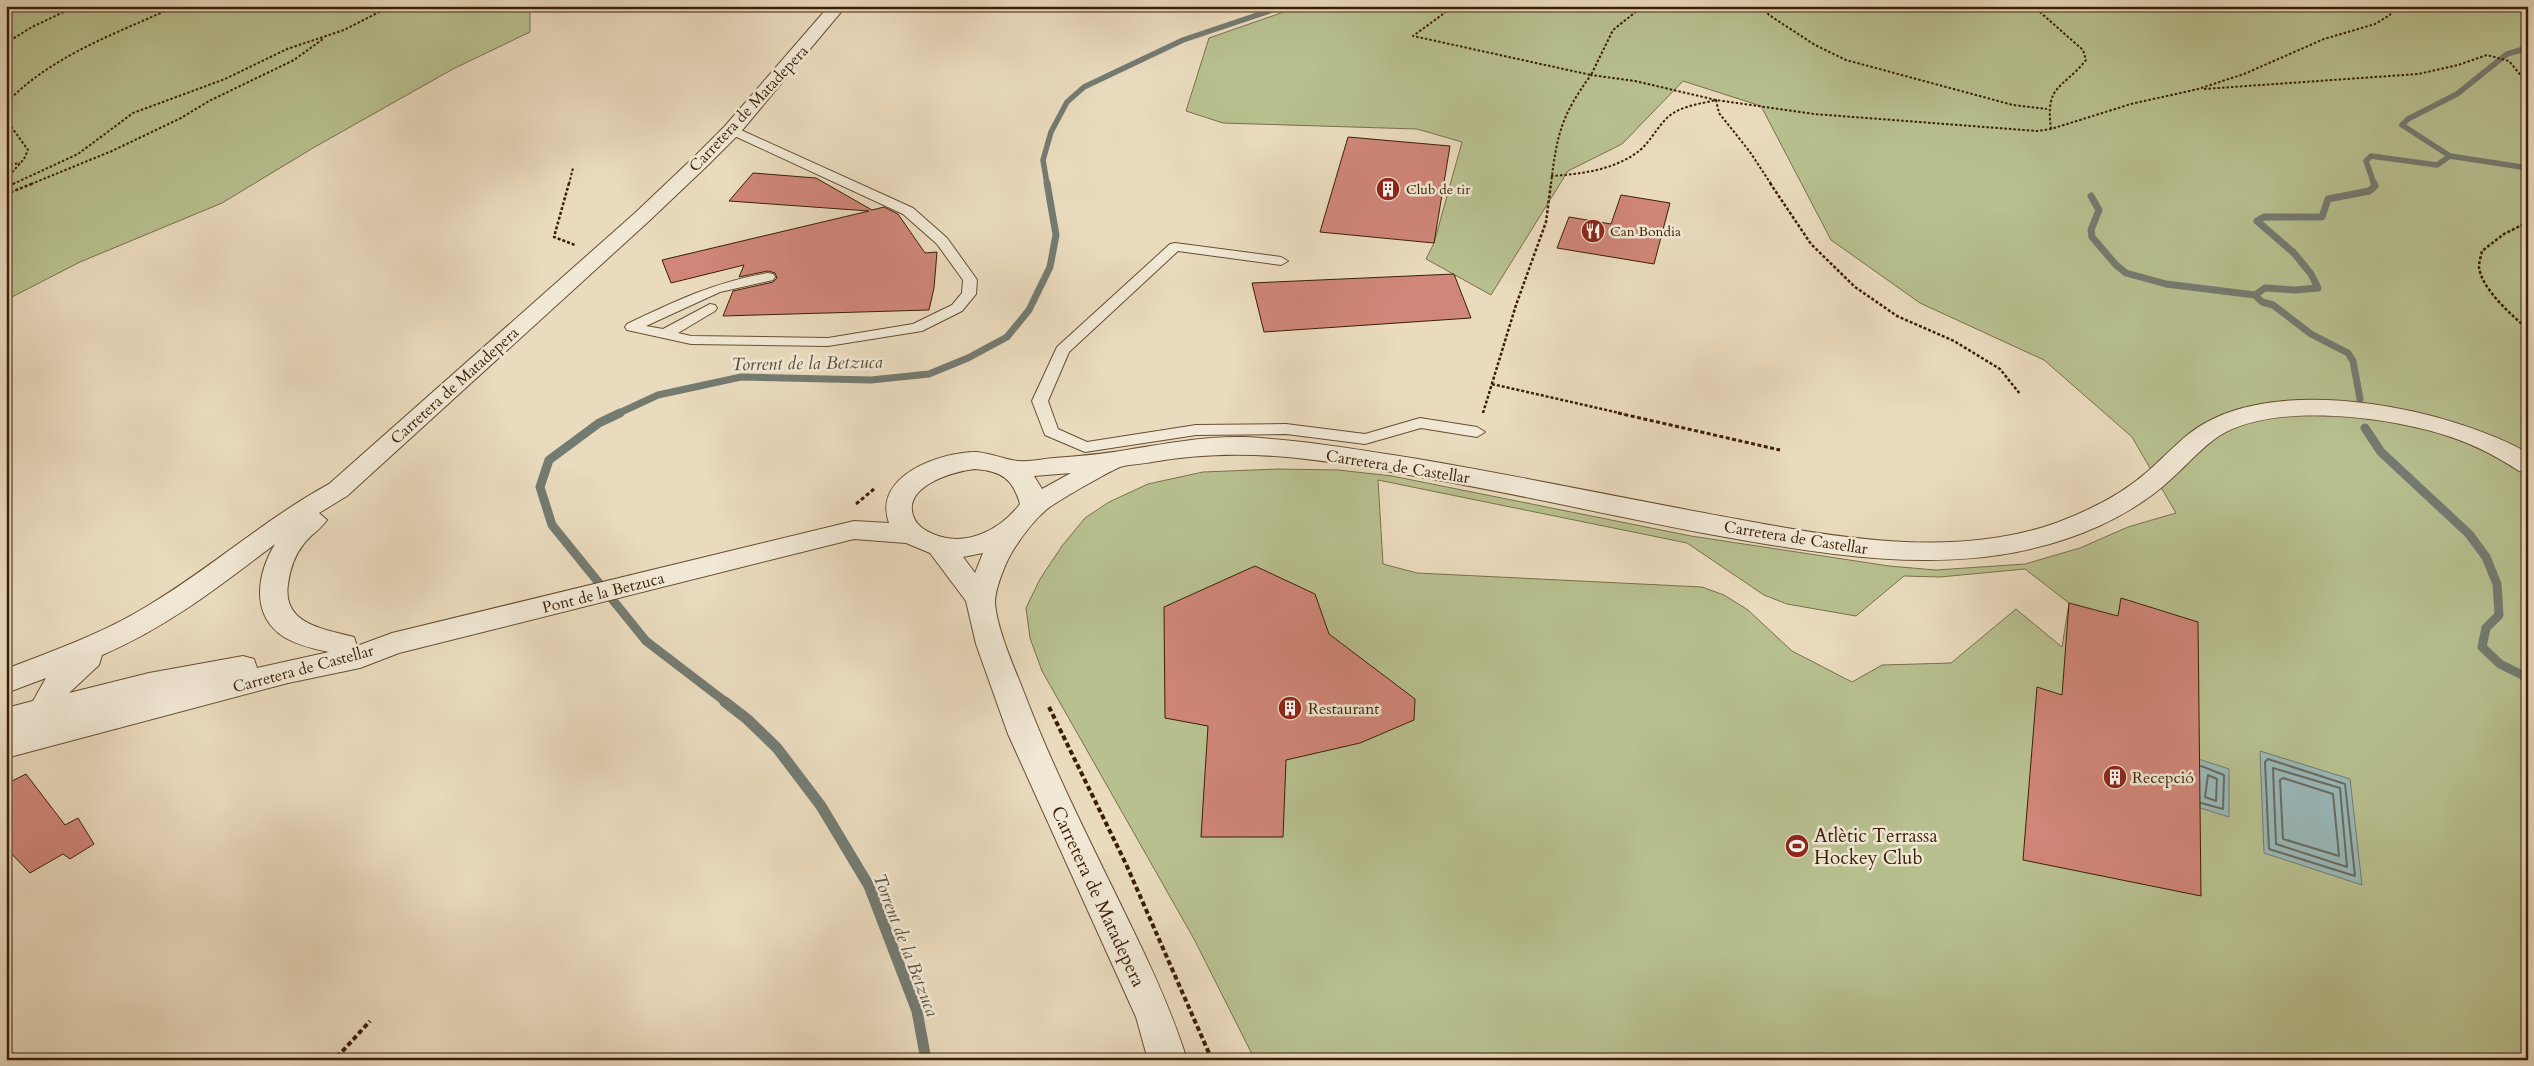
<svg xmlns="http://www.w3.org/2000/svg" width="2534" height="1066" font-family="Cardo,serif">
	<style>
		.green { fill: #b8c090; stroke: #7a704a; fill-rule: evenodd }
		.water { fill: #9ab9ba; stroke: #747b71 }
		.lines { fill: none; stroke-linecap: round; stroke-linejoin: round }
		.shore { stroke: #6a6c5f; stroke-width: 2 }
		.stream-far3 { stroke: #747b71; stroke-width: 5.5 }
		.stream-far2 { stroke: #747b71; stroke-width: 7 }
		.stream-far1 { stroke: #747b71; stroke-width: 9 }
		.stream { stroke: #747b71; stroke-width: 11 }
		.building { fill: #d08678; stroke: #3b1f04 }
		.service-casing { stroke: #674e32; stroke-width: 2 }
		.tertiary-casing { stroke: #674e32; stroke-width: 2 }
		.path-far3 { stroke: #3b1f04; stroke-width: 2; stroke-dasharray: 2.5 2; stroke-linecap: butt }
		.path-far2 { stroke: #3b1f04; stroke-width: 2.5; stroke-dasharray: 3 2; stroke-linecap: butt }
		.path-far1 { stroke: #3b1f04; stroke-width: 3; stroke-dasharray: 4 2.5; stroke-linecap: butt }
		.path { stroke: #3b1f04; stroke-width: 4; stroke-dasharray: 5 3; stroke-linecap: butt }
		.service { fill: #f1e8d5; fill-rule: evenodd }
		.tertiary { fill: #f1e8d5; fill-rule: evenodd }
		.labels { text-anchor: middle; stroke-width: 5; stroke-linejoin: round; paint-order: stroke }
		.far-poi-label { font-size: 14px; fill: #3b1f04; stroke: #f1e8d5; text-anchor: start }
		.street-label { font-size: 16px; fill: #3b1f04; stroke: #f1e8d5 }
		.poi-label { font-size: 16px; fill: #3b1f04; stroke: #f1e8d5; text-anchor: start }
		.water-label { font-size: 18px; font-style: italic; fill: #584d3b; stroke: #f1e8d5 }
		.near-poi-label { font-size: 19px; fill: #3b1f04; stroke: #f1e8d5; text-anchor: start }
		.near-street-label { font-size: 19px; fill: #3b1f04; stroke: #f1e8d5 }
	</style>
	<rect width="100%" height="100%" fill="#eadbbe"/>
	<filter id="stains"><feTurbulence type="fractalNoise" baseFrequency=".004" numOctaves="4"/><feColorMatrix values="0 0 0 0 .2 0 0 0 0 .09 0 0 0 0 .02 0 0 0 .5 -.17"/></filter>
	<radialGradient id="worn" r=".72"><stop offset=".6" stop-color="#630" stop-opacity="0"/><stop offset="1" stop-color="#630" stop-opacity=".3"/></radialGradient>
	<path class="green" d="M6,6H530V32L453,69L313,148L222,203L80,262L6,300Z
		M1301,6H2528V1060H1255L1194,939L1042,671L1030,638L1026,608L1040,579L1062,546L1085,518L1109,502L1148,484L1203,472L1278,469L1338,470L1392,476L1691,536L1889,566L1936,570L2025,564L2080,548L2128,527L2176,513L2132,437L2044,360L1920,303L1831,240L1761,106L1683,81L1622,144L1568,171L1491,295L1426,259L1434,243L1462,142L1417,129L1223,123L1186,111L1209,38ZM1378,480L1687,543L1764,595L1787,604L1856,616L1904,576L1940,577L2025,569L2069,603L2062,647L2016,609L1951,663L1882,665L1852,682L1792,651L1748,610L1724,595L1702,587L1417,573L1383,564Z"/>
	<path class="water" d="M2260,751L2350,779L2362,885L2264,853Z
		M2195,758L2229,769V817L2194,806Z"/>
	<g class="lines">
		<path class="shore" d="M2268,759L2345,784L2355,876L2269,849L2265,762Z
			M2201,766L2224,775L2223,809L2201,803
			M2273,768L2340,788L2347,867L2276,844Z
			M2208,775L2217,779L2216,801L2205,797Z
			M2283,778L2333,794L2339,856L2283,839L2280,780Z"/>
		<path class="stream-far3" d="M2450,156L2528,168
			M1047,184L1043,160L1051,132L1067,102L1084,87L1183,40L1284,6
			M2374,184L2366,161L2371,156L2437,165L2450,156L2402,125L2408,119L2457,94L2507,54L2528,48"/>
		<path class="stream-far2" d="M2091,196L2099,210L2091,230L2092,237L2116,265L2126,273L2166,284L2255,295L2262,302L2273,305L2311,334L2348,353L2353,361L2360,399
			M2255,295L2265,288L2295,290L2318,288L2311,274L2294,253L2257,221L2264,217H2322L2328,199L2369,191L2375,186L2374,183
			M617,414L658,395L741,377L871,380L929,374L968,358L1007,337L1029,310L1050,267L1056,235L1047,183"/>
		<path class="stream-far1" d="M620,413L599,423L549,460L540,487L552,525L646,641L727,703
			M2365,428L2381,452L2469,534L2486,557L2497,584L2499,615L2486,628L2482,647L2500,664L2528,678"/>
		<path class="stream" d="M725,702L747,719L777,748L821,806L869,886L917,1011L926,1060"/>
	</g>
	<path class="building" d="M1348,137L1450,146L1434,243L1320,232Z
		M753,173L816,178L872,210L884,207L898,214L925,253L937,252L934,288L929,310L723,316L733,291L773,282L777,278L775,273L768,271L739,277L744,265L671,283L662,260L869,211L729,201Z
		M1621,195L1670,203L1654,264L1557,248L1569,217L1611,224Z
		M1454,274L1471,318L1264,332L1252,283Z
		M1255,566L1315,594L1329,634L1415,699L1414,720L1360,743L1286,760L1283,837H1201L1208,726L1165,718L1164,607Z
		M2121,598L2198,622L2201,896L2023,860L2037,687L2062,695L2069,603L2118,616Z
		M26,774L65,825L78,818L94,844L70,859L63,854L30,873L6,848V784Z"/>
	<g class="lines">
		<g class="service-casing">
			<path id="service" d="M732,126L913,208L947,238L975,277L977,280L976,294L962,311L922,331L828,346L691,344L627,330L625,327L627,324C673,302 717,281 768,273L773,274L775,277L773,280L720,292L646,326L663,329L710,304L715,305L717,308L715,311L678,333L691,336L828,338L913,324L952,305L962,293L963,280L937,244L903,214L728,133V127Z
				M1175,243L1281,257L1288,261L1281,265L1178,251L1069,352L1048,401L1058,429L1087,442L1196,425L1286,424L1365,434L1420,418L1477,427L1485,432L1477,437L1421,428L1365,444L1286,434L1196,435L1085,452L1045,435L1032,401L1057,347L1170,244Z"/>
		</g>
		<g class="tertiary-casing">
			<path id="tertiary" d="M829,6H846L739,134L708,165L649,221L347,496L319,513L327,520C320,530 310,535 303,545C294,556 290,570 288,584C282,625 325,629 354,637L357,646L392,633L854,521L889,523C872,476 940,452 976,452C991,453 1005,460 1019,461C1030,462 1042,459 1054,458C1080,456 1106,454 1132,449C1169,443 1206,436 1245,437C1302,440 1361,450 1418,459C1530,478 1641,502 1753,522C1851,540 1960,557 2056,523C2088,511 2121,495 2147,472C2167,455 2184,434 2207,422C2290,376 2450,409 2528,453V473L2519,471C2498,457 2475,445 2451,437C2393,417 2274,401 2219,436C2201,448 2187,465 2171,479C2150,499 2125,514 2099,526C2015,564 1924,565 1834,554C1691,536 1551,499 1409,475C1320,459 1242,446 1152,462C1142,464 1130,464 1120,467C1108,472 1057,501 1046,510C1034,520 1020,539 1012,552C1005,564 995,589 995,603C997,630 1015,669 1025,695C1056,776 1096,853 1133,930C1154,973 1173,1015 1187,1060H1148L1136,1017L1008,734L976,644L966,601L930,553L906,543L854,539L399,653L360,668L288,683L6,758V732L50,721L6,732V708L33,701L46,678L6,693V669C55,650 104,633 149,605C211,568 265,519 329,484L635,213L694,157L725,126ZM975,469C1002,471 1013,479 1020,504C1000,530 966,548 933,534C926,531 918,526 915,520C898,487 954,471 975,469ZM1071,473L1042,489L1034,476ZM275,544C257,574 250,615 284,637C297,645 314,649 329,652L257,668L254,659L243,656L149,673L69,693L99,665L102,655C166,628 220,586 275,544ZM983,553L975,573L963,557Z"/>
		</g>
		<path class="path-far3" d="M1454,6L1413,36L1591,75L1613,30L1643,6
			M1762,6L1769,15L1815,45L1846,60L2013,105L2047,109
			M2033,6L2083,50L2086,60C2062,90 2045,84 2051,129
			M71,7L86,6
			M6,43L32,27L72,8
			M2204,89L2418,74L2458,65L2487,55L2509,61L2528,84
			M6,165L20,163
			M1551,176C1582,174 1614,170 1639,151C1650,142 1656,129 1666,119C1678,106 1700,104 1716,100L1719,113L1750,152L1771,184
			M6,179L24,159L28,150L10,125V99C57,53 118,33 176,6
			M13,184L78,154L133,113L225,79L287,49L344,30L391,6
			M31,184L112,151L181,118L209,101L294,60L323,39
			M569,184L573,168
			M1551,184C1557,134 1561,116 1591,75L1635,81L1716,100L1814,114L2037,131L2051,129L2131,104L2198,89L2244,74L2324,39L2375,24L2390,15L2393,6"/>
		<path class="path-far2" d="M569,183L554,237L575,245
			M1770,183L1811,244L1855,287L1897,316L1954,341L2000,369L2020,394
			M6,187L15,183
			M6,194L34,183
			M2528,222L2504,234L2482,251C2481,256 2479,262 2479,267C2481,288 2512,316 2528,329
			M1492,384L1624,414
			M1483,413L1516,305L1546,222L1551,183"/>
		<path class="path-far1" d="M1618,413L1780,450
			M856,504L874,489"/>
		<path class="path" d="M1049,707L1126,864L1212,1060
			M329,1060L340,1054L370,1021"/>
		<use href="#service" class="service"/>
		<use href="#tertiary" class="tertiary"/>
	</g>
	<defs>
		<g id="building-disc" transform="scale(1.25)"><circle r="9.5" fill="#8f2418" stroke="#f1e8d5"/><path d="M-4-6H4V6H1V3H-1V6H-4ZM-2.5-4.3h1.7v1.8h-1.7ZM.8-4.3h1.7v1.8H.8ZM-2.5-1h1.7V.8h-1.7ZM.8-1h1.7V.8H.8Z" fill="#fff"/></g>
		<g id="restaurant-disc" transform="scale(1.25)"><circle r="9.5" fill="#8f2418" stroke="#f1e8d5"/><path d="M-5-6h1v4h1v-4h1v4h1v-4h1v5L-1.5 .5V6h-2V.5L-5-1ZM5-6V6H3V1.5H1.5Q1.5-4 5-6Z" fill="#fff"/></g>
		<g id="stadium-disc" transform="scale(1.25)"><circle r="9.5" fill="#8f2418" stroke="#f1e8d5"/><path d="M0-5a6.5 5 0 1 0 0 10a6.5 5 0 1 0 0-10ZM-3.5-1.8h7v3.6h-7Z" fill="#fff"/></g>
	</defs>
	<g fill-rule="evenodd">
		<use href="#building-disc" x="1388" y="189"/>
		<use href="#restaurant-disc" x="1593" y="231"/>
		<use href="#building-disc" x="1290" y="708"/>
		<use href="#building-disc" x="2115" y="777"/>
		<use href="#stadium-disc" x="1797" y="846"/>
	</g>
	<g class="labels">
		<g class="far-poi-label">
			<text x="1406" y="194">Club de tir</text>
			<text x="1610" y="236">Can Bondia</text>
		</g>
		<g class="street-label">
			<text transform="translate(748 108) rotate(-47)" y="6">Carretera de Matadepera</text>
			<text transform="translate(454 385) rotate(-42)" y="6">Carretera de Matadepera</text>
			<text transform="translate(1398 466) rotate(9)" y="6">Carretera de Castellar</text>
			<text transform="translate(1796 537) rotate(9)" y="6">Carretera de Castellar</text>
			<text transform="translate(603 592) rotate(-14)" y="6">Pont de la Betzuca</text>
			<text transform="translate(303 668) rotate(-15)" y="6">Carretera de Castellar</text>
		</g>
		<g class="poi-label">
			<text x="1308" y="714">Restaurant</text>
			<text x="2132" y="783">Recepció</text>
		</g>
		<g class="water-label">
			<text transform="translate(807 363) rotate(-1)" y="6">Torrent de la Betzuca</text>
			<text transform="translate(906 945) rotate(69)" y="6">Torrent de la Betzuca</text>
		</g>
		<g class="near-poi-label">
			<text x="1814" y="842">Atlètic Terrassa<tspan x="1814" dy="22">Hockey Club</tspan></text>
		</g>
		<g class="near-street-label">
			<text transform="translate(1099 896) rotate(65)" y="7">Carretera de Matadepera</text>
		</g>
	</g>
	<rect width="2534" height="1066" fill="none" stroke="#eadbbe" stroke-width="25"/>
	<rect x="8" y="8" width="2519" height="1051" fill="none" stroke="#3b1f04" stroke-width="2.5"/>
	<rect x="12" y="12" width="2509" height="1041" fill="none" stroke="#3b1f04"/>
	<rect width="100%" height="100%" filter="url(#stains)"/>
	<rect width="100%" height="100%" fill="url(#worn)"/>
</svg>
